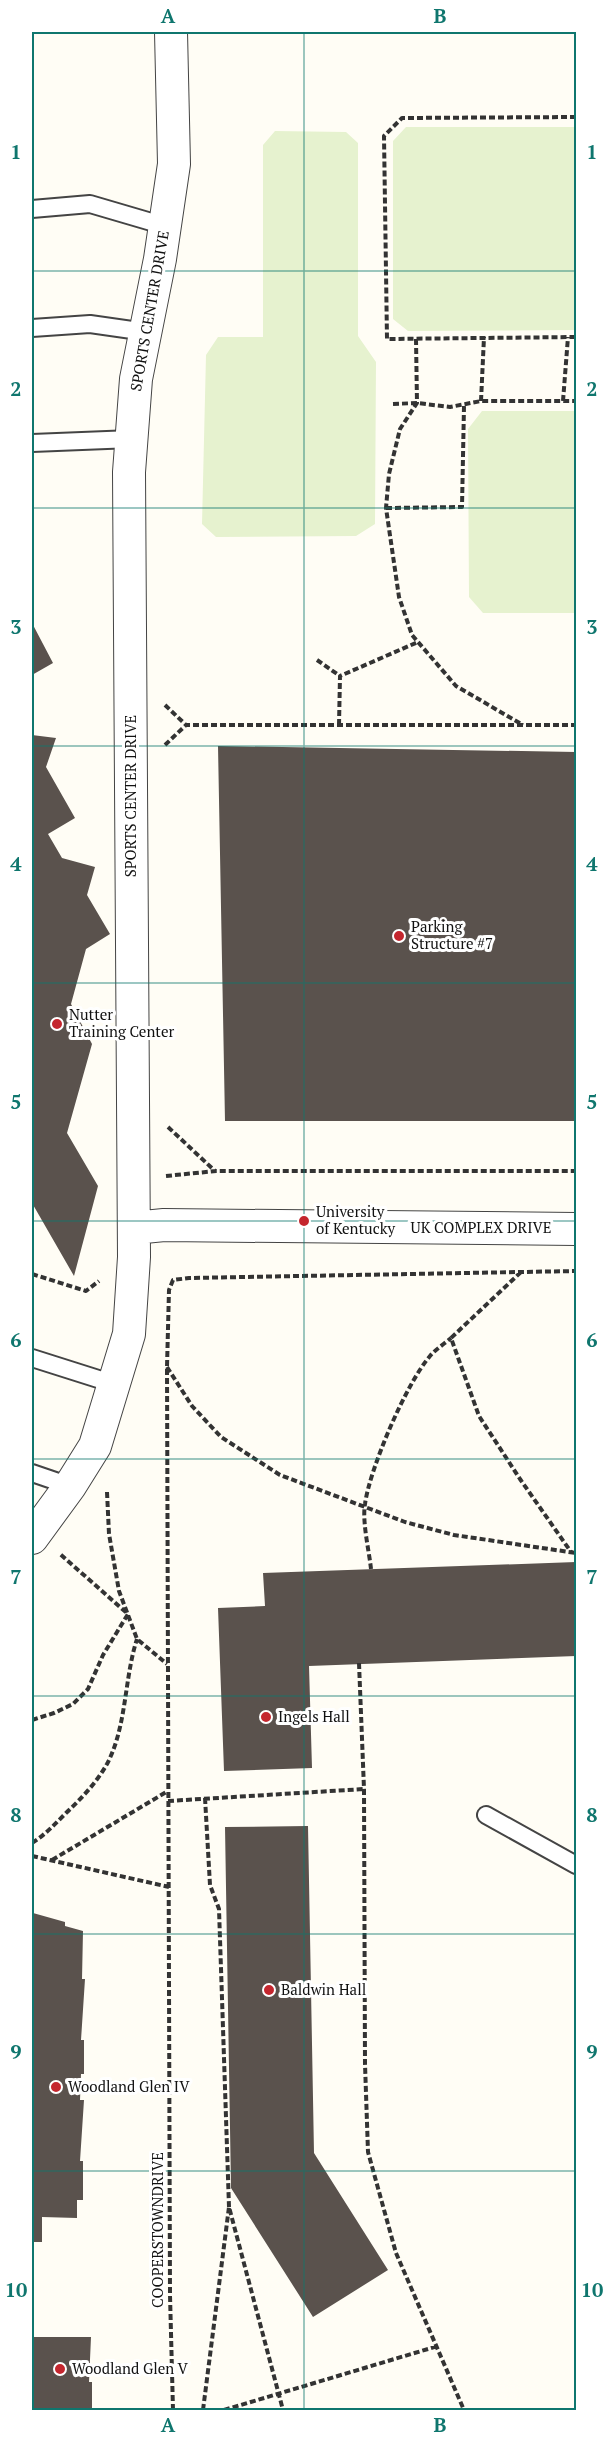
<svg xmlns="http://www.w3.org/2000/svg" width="608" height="2442" font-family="'PT Serif',serif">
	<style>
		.pitch { fill: #e6f2cf }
		.building { fill: #5a524d }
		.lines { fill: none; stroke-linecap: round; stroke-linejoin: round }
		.service-casing { stroke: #444; stroke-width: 20 }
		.minor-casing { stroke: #444; stroke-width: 34 }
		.path { stroke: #333; stroke-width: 4; stroke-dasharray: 6 3; stroke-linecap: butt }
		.service { stroke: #fff; stroke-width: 16 }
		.minor { stroke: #fff; stroke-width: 32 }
		.grid { fill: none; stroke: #0f766e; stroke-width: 1.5; stroke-opacity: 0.55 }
		.poi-dot { fill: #c4262e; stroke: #fff; stroke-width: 2 }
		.labels { text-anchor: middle; stroke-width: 6; stroke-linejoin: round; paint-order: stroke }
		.street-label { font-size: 15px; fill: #111; stroke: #fff }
		.poi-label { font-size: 15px; fill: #111; stroke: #fff; text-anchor: start }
		.neatline { fill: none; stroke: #0f766e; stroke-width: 2 }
		.grid-label { font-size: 20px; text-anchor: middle; font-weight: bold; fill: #0f766e }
	</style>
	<rect width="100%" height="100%" fill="#fffdf5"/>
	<path class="pitch" d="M406,127H576V330L408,331L393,319V141Z
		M275,131L346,132L358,143V336L376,362L375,524L356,536L216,537L202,524L206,355L218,337H263V145Z
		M482,411H576V613H483L469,597L468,429Z"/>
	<path class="building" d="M32,623L53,663L32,675Z
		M32,735L56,738L46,767L75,818L48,834L62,858L95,867L87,895L110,934L86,949L71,1004L92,1044L67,1133L98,1186L74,1276L32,1203Z
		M218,746L576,752V1121H225Z
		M576,1562V1656L309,1666L312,1768L224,1771L218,1608L265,1606L263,1573Z
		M308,1826L314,2153L388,2270L313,2317L231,2188L225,1827Z
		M33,1913L65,1922V1926L83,1931L82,1979H85L81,2040H84V2074H81L80,2100H84L80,2161H83V2200H77V2218L42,2217V2242H32Z
		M32,2337H91L89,2382H92V2410H32Z"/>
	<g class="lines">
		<g class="service-casing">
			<path id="service" d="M32,209L90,204L165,226
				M32,328L90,324L146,332
				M32,443L132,439
				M32,1358L114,1384
				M32,1473L70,1486
				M486,1815L576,1865"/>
		</g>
		<g class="minor-casing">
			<path id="minor" d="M134,1228L164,1225L576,1229
				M32,1538L70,1486L95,1446L129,1334L134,1257L129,472L136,379L160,259L174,164L171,32"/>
		</g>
		<path class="path" d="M576,117L402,118L384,136L387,339L576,337
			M416,339L417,403L400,429L389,474L386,508L399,597L412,635L456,686L523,725
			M481,401L484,337
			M563,401L568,337
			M393,404L417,403L450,407L481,401H576
			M386,508L462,507L464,406
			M317,660L340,676
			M165,705L186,725
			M339,725L340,676L418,642
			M165,745L186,725H576
			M168,1127L215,1171
			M166,1176L216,1171H576
			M521,1272L451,1338L479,1416L520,1479L571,1552
			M32,1274L86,1291L99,1281
			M167,1367L192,1406L221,1437L280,1475L405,1522L454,1535L576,1553
			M107,1492L109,1534L119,1591L137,1639L167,1664
			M371,1569C369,1550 362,1522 365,1504C370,1468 406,1384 430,1356C436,1349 444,1344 451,1338
			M359,1663L364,1789L365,2064L368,2152L396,2253L464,2410
			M32,1720L54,1713L73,1704L88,1689L103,1655L128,1614L60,1554
			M205,1798L210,1885L219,1909L229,2207
			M168,1801L364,1789
			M32,1843C45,1835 55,1824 66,1813C81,1799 97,1782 107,1764C127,1726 124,1679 137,1639
			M32,1856L169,1887
			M52,1860L168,1791
			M173,2410L170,2295L167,1367L169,1290L173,1280L189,1278L576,1271
			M203,2410L229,2207L283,2410
			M224,2410L438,2346"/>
		<use href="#service" class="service"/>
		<use href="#minor" class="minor"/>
	</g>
	<path class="grid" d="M304,32V2410M32,271H576M32,508H576M32,746H576M32,983H576M32,1221H576M32,1459H576M32,1696H576M32,1934H576M32,2171H576"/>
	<g class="poi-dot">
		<circle cx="399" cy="936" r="6"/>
		<circle cx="57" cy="1024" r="6"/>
		<circle cx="304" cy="1221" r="6"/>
		<circle cx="266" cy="1717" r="6"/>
		<circle cx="269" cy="1990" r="6"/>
		<circle cx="56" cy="2087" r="6"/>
		<circle cx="60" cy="2369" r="6"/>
	</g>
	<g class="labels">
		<g class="street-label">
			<text transform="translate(150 311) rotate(-80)" y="5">SPORTS CENTER DRIVE</text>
			<text transform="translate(131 796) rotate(-90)" y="5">SPORTS CENTER DRIVE</text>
			<text x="481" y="1233">UK COMPLEX DRIVE</text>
			<text transform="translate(158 2230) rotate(-90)" y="5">COOPERSTOWNDRIVE</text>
		</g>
		<g class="poi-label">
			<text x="411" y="932">Parking<tspan x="411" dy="17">Structure #7</tspan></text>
			<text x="69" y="1020">Nutter<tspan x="69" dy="17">Training Center</tspan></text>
			<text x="316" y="1217">University<tspan x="316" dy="17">of Kentucky</tspan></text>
			<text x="278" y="1722">Ingels Hall</text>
			<text x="281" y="1995">Baldwin Hall</text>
			<text x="68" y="2092">Woodland Glen IV</text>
			<text x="72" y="2374">Woodland Glen V</text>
		</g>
	</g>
	<rect width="608" height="2442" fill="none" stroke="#ffffff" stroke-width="66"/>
	<rect x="33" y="33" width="542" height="2376" class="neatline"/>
	<g class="grid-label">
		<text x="168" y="23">A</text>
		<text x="440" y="23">B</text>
		<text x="16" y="159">1</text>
		<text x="592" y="159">1</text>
		<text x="16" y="396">2</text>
		<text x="592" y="396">2</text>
		<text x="16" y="634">3</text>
		<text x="592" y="634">3</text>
		<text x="16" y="871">4</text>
		<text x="592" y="871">4</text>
		<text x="16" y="1109">5</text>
		<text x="592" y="1109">5</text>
		<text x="16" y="1347">6</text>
		<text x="592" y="1347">6</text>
		<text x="16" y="1584">7</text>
		<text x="592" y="1584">7</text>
		<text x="16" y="1822">8</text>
		<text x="592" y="1822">8</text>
		<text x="16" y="2059">9</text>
		<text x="592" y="2059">9</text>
		<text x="16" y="2297">10</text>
		<text x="592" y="2297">10</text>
		<text x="168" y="2432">A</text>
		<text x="440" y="2432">B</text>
	</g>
</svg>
